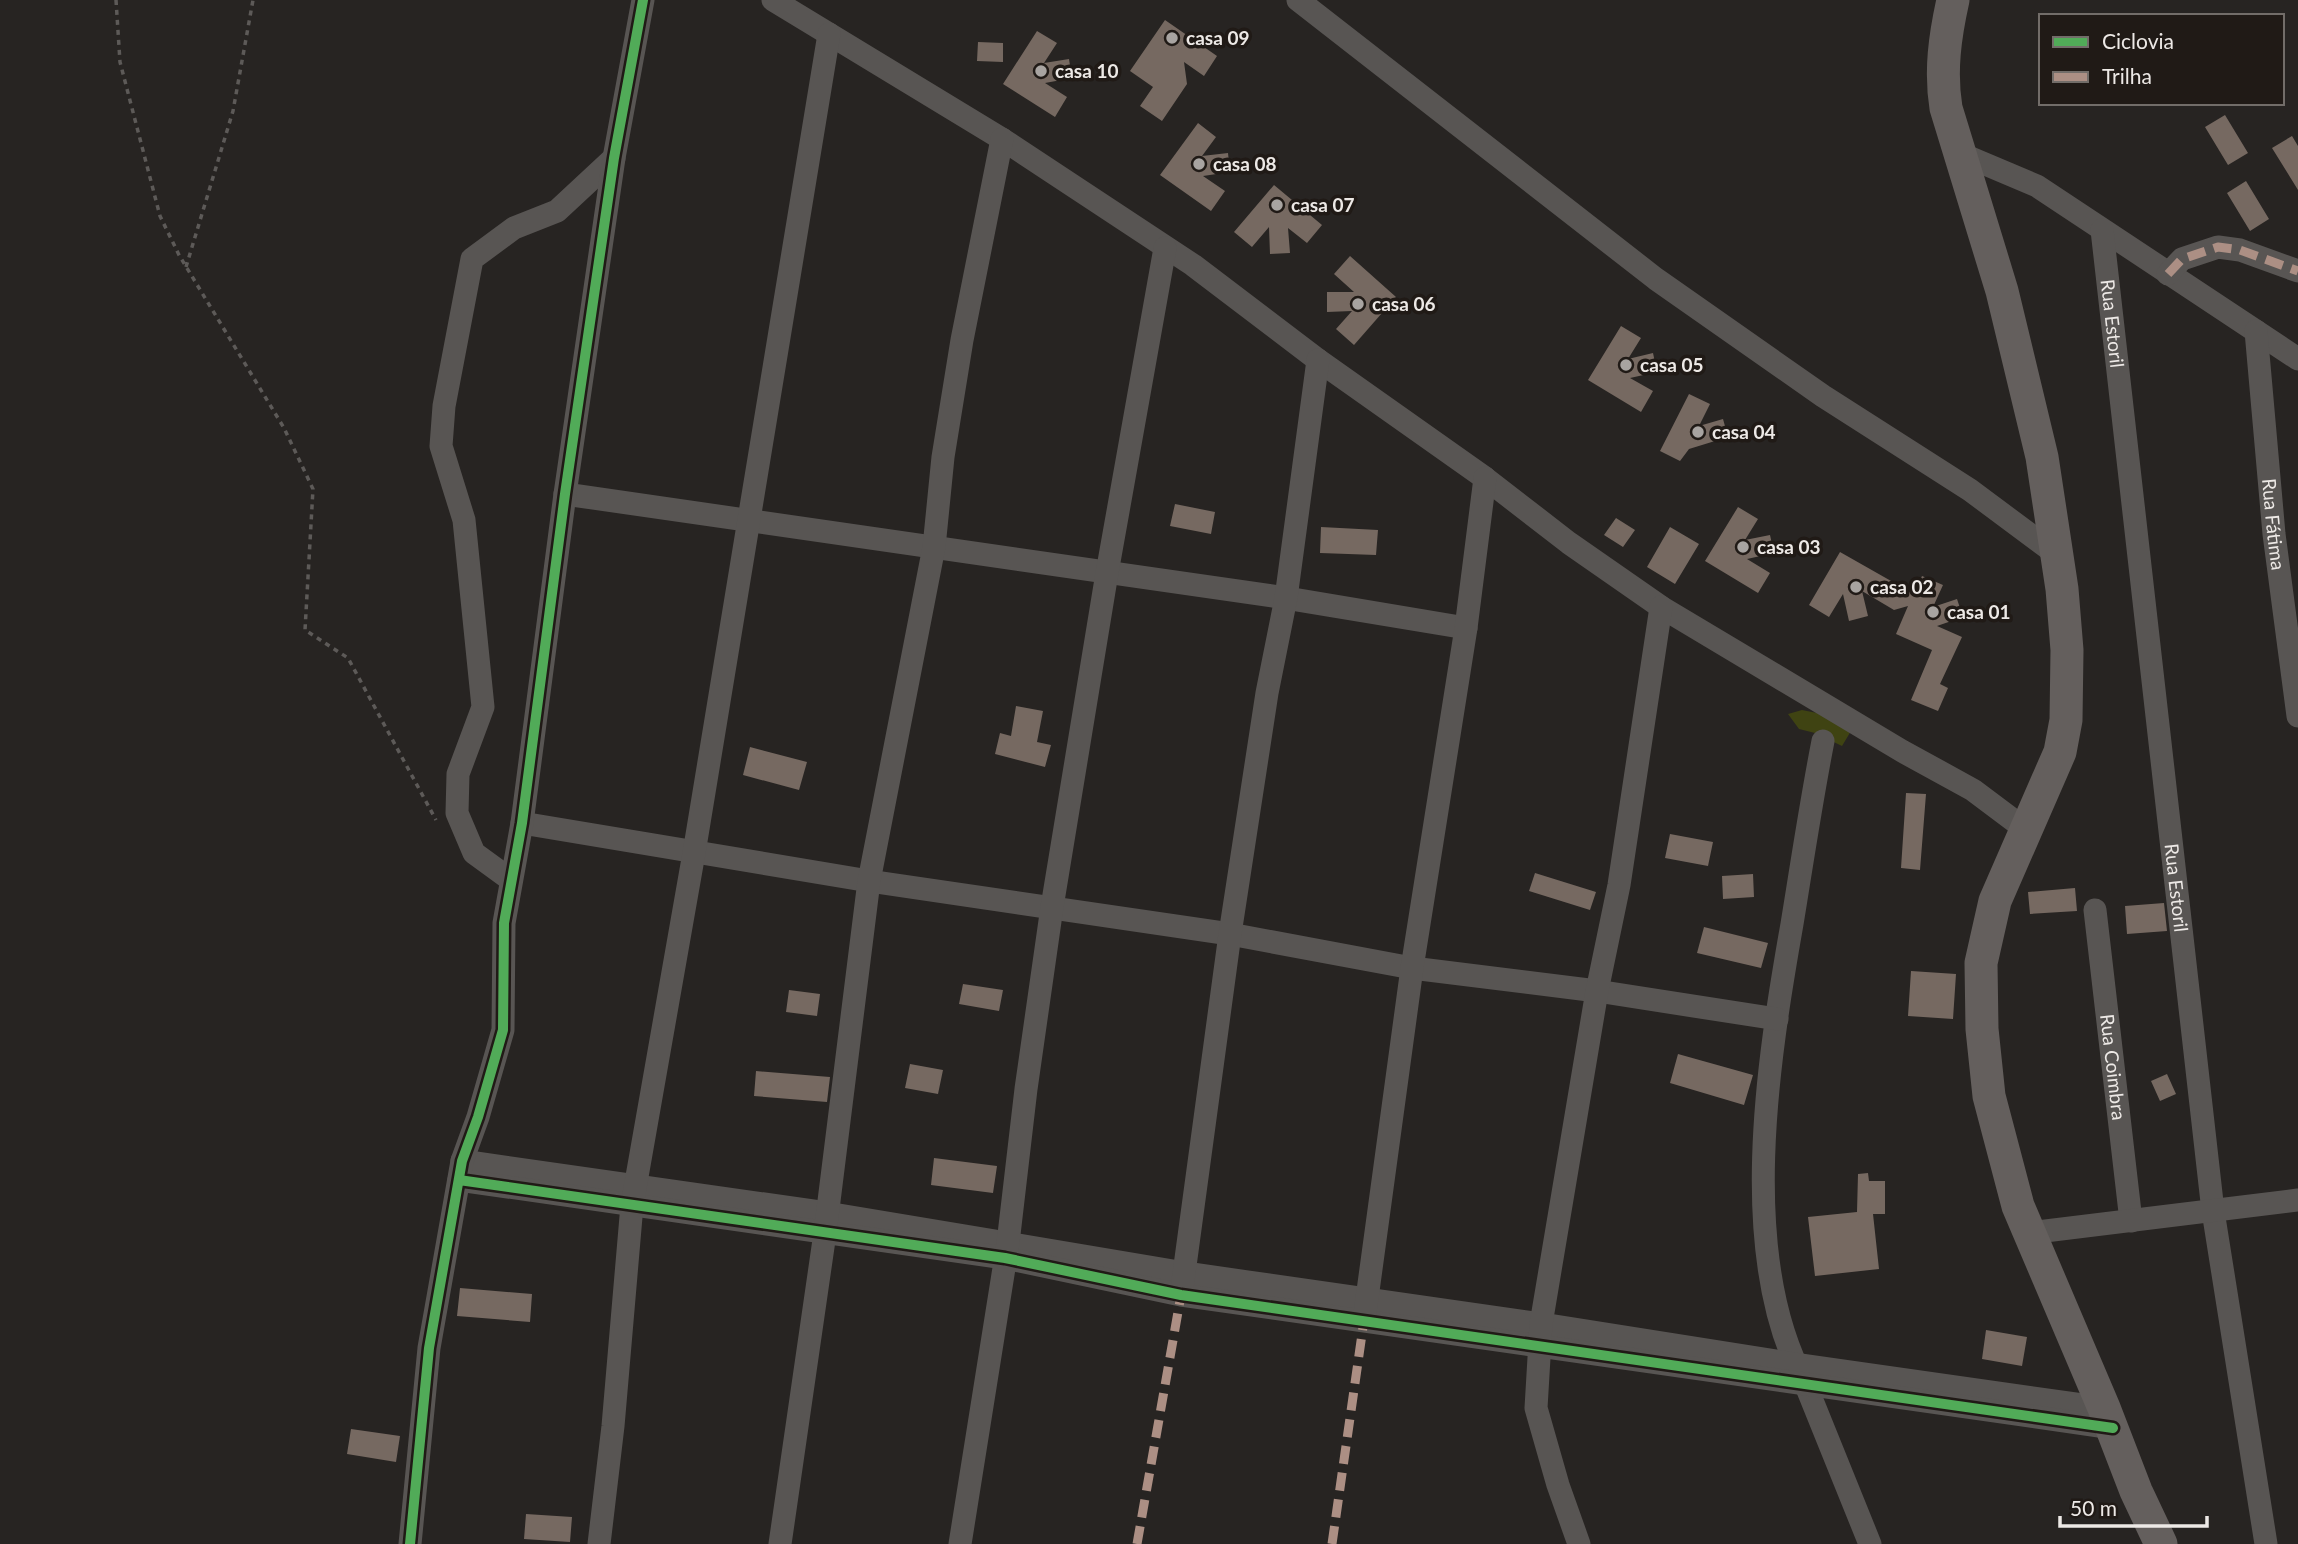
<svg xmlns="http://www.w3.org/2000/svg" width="2298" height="1544" font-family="Lato,sans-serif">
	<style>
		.green { fill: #3f4312 }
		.building { fill: #766961 }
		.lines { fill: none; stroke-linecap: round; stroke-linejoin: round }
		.path { stroke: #5d5a58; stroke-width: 3.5; stroke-dasharray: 5 5; stroke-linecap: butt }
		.minor { stroke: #585553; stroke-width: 23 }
		.secondary { stroke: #645f5d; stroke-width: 33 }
		.quiet { stroke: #ac8f84; stroke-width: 9; stroke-dasharray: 18 9; stroke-linecap: butt }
		.cycleway-casing { stroke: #201a16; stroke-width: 15 }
		.cycleway { stroke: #51ab58; stroke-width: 10 }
		.poi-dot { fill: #a8a4a1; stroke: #201a16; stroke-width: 2.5 }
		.labels { text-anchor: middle; stroke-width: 7; stroke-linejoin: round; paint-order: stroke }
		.poi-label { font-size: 19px; font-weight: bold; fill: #ede9e6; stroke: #201a16; text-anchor: start }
		.street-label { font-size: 19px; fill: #ede9e6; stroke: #201a16 }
	</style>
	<rect width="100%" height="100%" fill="#272422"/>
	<path class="green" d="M1802,710L1817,713L1851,731L1842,746L1815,733L1799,729L1788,714Z"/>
	<path class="building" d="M1165,20L1217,56L1204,76L1184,62L1187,84L1162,121L1140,106L1153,87L1130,71Z
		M1037,31L1057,43L1044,63L1069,59L1072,78L1045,83L1067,97L1055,117L1003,84Z
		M978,42L1003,43V62L977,61Z
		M2225,115L2248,153L2228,165L2205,127Z
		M1198,123L1216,137L1202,156L1228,153L1230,172L1203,176L1225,191L1211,211L1160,175Z
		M2292,136L2298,146V190L2272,148Z
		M2246,181L2269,219L2250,231L2227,193Z
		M1274,185L1322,225L1307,243L1288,228L1290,253L1270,254L1269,227L1252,247L1234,232Z
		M1350,256L1396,297L1354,345L1336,329L1352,311L1327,312V292H1354L1334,274Z
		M1621,326L1641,338L1628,359L1653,353L1657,372L1630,378L1653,391L1641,412L1588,380Z
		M1689,394L1710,404L1699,426L1723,419L1728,437L1689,449L1680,461L1660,451Z
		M1175,504L1215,512L1211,534L1170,526Z
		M1738,507L1758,519L1745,540L1770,535L1774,553L1747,559L1770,573L1758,593L1705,561Z
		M1616,518L1635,530L1623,547L1604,535Z
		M1321,527L1378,530L1376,555L1320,553Z
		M1670,527L1699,544L1675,584L1647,567Z
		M1840,552L1914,594L1922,576L1943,585L1933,607L1957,599L1963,617L1937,626L1962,637L1940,684L1948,688L1938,711L1911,700L1932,650L1896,634L1908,606L1894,610L1862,591L1868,616L1849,621L1843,594L1829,617L1809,605Z
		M1016,706L1043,711L1037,742L1051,745L1045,767L995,754L1000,733L1011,736Z
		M750,747L807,762L799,790L743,775Z
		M1906,793L1926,794L1920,870L1901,868Z
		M1670,834L1713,842L1708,866L1665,858Z
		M1535,873L1596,892L1590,910L1529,891Z
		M1753,874L1754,897L1723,899L1722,876Z
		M2075,888L2077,911L2030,914L2028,892Z
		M2164,903L2167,931L2127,934L2125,906Z
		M1704,927L1768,943L1761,968L1697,953Z
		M1911,971L1956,974L1953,1019L1908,1016Z
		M963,984L1003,990L999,1011L959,1004Z
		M789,990L820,994L817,1016L786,1012Z
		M1678,1054L1753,1075L1744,1105L1670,1083Z
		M910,1064L943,1070L938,1094L905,1088Z
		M756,1071L830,1077L827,1102L754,1096Z
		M2167,1074L2176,1094L2160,1101L2151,1081Z
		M934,1158L997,1166L993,1193L931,1185Z
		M1868,1173L1869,1181H1885V1214H1873L1879,1269L1815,1276L1808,1217L1857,1212L1858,1174Z
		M460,1288L532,1294L530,1322L457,1316Z
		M1986,1330L2027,1337L2022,1366L1982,1359Z
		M351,1429L400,1436L396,1462L347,1454Z
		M526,1514L572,1517L570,1542L524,1539Z"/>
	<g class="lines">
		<path class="path" d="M116,0L120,62L160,216L179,255L284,428L313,489L305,630L348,658L436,820
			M186,267L233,111L253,0"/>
		<g class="minor">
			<path d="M773,0L1002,139L1193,265L1318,360L1485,478L1569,543L1661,607L1902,751L1973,790L2025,829"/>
			<path d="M1298,0L1656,279L1823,396L1970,490L2056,554"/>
			<path d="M1959,153L2037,186L2298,359"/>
			<path id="s1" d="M2102,230L2213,1211L2266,1544"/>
			<path d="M2168,274L2182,259L2218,247L2240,250L2298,271"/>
			<path id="s2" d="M2256,331L2274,534L2298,716"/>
			<path d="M565,494L1286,598L1466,628"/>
			<path d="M1823,741C1811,802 1802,863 1792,924C1768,1060 1736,1257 1805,1383L1870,1544"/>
			<path d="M522,823L869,881L1230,934L1412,968L1597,991L1777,1019"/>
			<path d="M511,880L474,853L457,813L458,774L483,707L464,520L441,446L444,406L472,259L514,228L557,211L614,158"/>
			<path id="s3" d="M2095,910L2131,1221"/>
			<path d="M462,1161L827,1213L1185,1273L1541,1324L1795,1364L2104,1408"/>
			<path d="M459,1180L1005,1258L1181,1295L2113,1428"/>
			<path d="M2029,1233L2298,1200"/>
			<path d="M1182,1288L1230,934L1267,693L1286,598L1318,360"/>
			<path d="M1365,1313L1412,968L1466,628L1485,478"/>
			<path d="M410,1544L429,1348L462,1161L478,1117L503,1030L504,923L522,823L565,494L614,158L643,0"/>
			<path d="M599,1544L613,1426L632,1205L694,853L829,34"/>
			<path d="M780,1544L825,1233L869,881L934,547L943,457L962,340L1002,139"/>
			<path d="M960,1544L1008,1243L1026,1089L1052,907L1107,573L1165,248"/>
			<path d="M1579,1544L1558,1485L1536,1408L1541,1324L1597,991L1619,885L1661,607"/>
		</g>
		<path class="secondary" d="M1953,0C1945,36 1940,71 1946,108L2002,291L2042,457L2062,589L2067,650L2066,720L2060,752L1995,901L1981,963L1982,1029L1989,1096L2018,1206L2104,1408L2136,1491L2161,1544"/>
		<path class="quiet" d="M2168,274L2182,259L2218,247L2240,250L2298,271
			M1137,1544L1181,1295
			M1332,1544L1364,1320"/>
		<g class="cycleway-casing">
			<path id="cycleway" d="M459,1180L1005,1258L1181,1295L2113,1428
				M410,1544L429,1348L462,1161L478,1117L503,1030L504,923L522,823L565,494L614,158L643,0"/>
		</g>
		<use href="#cycleway" class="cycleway"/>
	</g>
	<g class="poi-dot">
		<circle cx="1172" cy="38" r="7"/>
		<circle cx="1041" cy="71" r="7"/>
		<circle cx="1199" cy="164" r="7"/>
		<circle cx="1277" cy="205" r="7"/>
		<circle cx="1358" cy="304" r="7"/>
		<circle cx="1626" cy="365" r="7"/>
		<circle cx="1698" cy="432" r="7"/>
		<circle cx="1743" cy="547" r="7"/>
		<circle cx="1856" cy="587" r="7"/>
		<circle cx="1933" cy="612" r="7"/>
	</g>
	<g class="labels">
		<g class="poi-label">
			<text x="1186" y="45">casa 09</text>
			<text x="1055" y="78">casa 10</text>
			<text x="1213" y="171">casa 08</text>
			<text x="1291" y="212">casa 07</text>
			<text x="1372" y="311">casa 06</text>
			<text x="1640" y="372">casa 05</text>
			<text x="1712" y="439">casa 04</text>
			<text x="1757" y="554">casa 03</text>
			<text x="1870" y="594">casa 02</text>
			<text x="1947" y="619">casa 01</text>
		</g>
		<g class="street-label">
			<text dy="7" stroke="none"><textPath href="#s1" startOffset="94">Rua Estoril</textPath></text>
			<text dy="7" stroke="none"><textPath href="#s2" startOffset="194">Rua Fátima</textPath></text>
			<text dy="7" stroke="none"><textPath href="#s1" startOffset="662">Rua Estoril</textPath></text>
			<text dy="7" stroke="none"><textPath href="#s3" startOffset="158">Rua Coimbra</textPath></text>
		</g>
	</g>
	<rect x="2039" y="14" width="245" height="91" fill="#201a16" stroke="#726d69" stroke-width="2"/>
	<rect x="2053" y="37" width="35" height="10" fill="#51ab58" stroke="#726d69" stroke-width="2"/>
	<text x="2102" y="49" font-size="21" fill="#ede9e6">Ciclovia</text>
	<rect x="2053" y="72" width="35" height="10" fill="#ac8f84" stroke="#726d69" stroke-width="2"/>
	<text x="2102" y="84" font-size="21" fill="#ede9e6">Trilha</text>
	<path d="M2060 1516v10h147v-10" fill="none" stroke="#ede9e6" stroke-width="3.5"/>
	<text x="2070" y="1516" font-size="21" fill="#ede9e6" stroke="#201a16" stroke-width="5" paint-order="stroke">50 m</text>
</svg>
